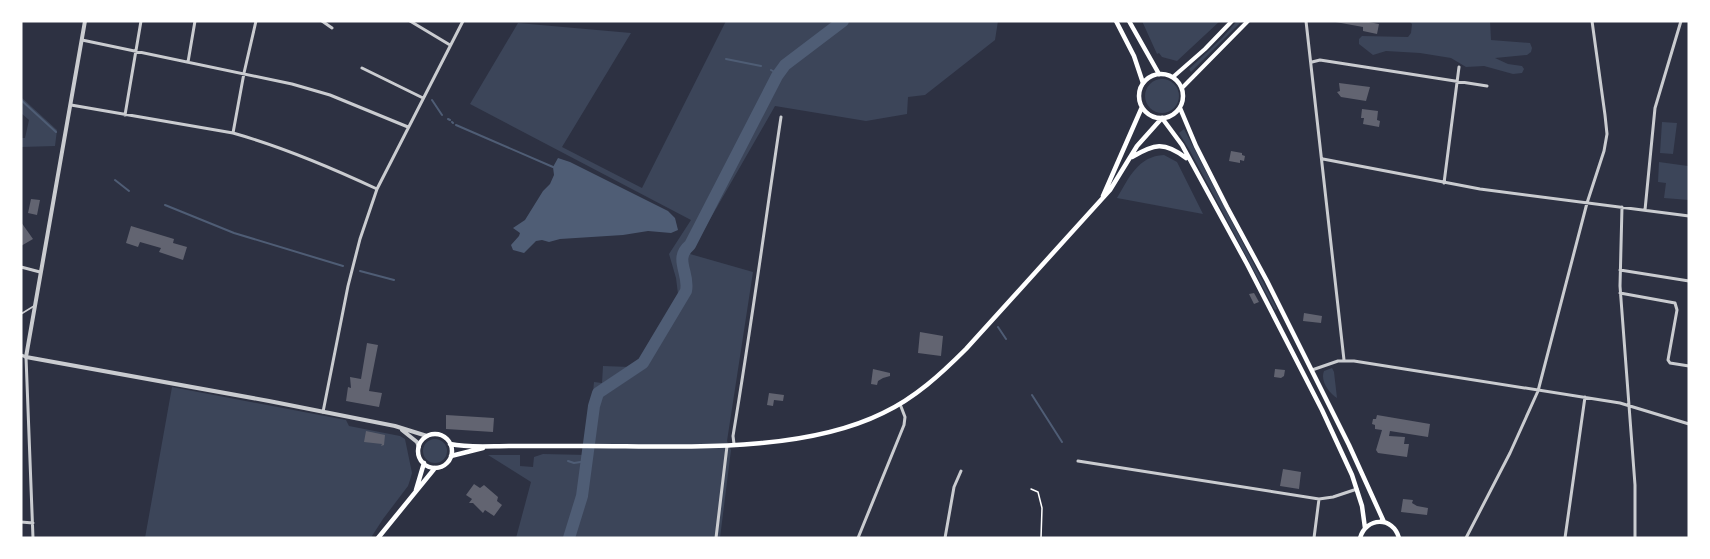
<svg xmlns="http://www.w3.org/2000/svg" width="1710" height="559" font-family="'Zilla Slab',serif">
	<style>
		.green { fill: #3c4559 }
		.water { fill: #4f5d75 }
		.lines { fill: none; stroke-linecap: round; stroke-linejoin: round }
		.stream { stroke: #4f5d75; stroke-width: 2 }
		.river { stroke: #4f5d75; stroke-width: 12 }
		.building { fill: #626471 }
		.path { stroke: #fff; stroke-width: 1.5 }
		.service { stroke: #caccd0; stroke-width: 1.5 }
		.minor { stroke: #caccd0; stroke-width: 3 }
		.tertiary { stroke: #caccd0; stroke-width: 4 }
		.secondary { stroke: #fff; stroke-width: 4 }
		.primary { stroke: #fff; stroke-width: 4.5 }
		.trunk { stroke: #fff; stroke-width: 4.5 }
	</style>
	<rect width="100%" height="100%" fill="#2d3142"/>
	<path class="green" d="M726,21H998L995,40L925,95L908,97L907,114L866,121L775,106L690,254L753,272L727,441L731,450L720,538H516L531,482L488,455H520V466L533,467L534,457L543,454L587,455L594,382L602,383L603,366L630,367L642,362L679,302L676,278L669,254L691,220L470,104L518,23L631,33L562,147L642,188Z
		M1142,21H1220L1177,61L1162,57L1159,53L1157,54Z
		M1237,21H1242L1191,72L1189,69L1222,38Z
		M1409,21H1490L1491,40L1530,43L1532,48L1531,52L1527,55L1495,58L1508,64L1522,66L1524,69L1522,73L1513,74L1484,66L1466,67L1451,58L1420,53L1386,51L1373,55L1359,44V39L1362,36L1408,37L1411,33L1412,24Z
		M1145 96a17 17 0 1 1 34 0a17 17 0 1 1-34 0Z
		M21,97L57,130L55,146L21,147V138H25L29,120L21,113Z
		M1662,122L1677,123L1673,154L1660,153Z
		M1184,129L1277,309L1275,310L1189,149L1179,133Z
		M1164,155L1177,162L1203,214L1117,198C1129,178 1138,156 1164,155Z
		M1659,162L1688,166L1689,200L1664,198L1666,183L1658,182Z
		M1332,368L1334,372L1337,398C1329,393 1320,381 1324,371Z
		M172,387L346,420L349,426L400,436L405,439L412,473L410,480L408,486L383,519L372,536L373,538H145Z
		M423 451a12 12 0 1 1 24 0a12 12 0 1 1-24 0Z"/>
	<path class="water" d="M558,158L570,162L668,211L675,218L678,230L671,233L648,231L623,235L560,239L549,242L542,240L536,241L524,253L513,250L511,245L519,236L520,233L513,228L525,220L543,191L550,184L554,175L553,167Z"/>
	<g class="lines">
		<path class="stream" d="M726,59L761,66
			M771,70L778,74
			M21,100L56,132
			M432,100L442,115
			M448,119L450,120
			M452,122L453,123
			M456,125L553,167
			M115,180L129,191
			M165,205L234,233L343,266
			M360,271L394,280
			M998,327L1006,339
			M1032,395L1062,442
			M568,461L574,463L587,461"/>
		<path class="river" d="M569,538L582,496L594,406L598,393L643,363L686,291C690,273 673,259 690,245L777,76L785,65L843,21"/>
	</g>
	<path class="building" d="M1330,21H1364L1379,24L1377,34L1363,31V27Z
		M1339,83L1370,87L1366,101L1341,97L1337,92L1340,91Z
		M1362,109L1378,111L1377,120L1380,121L1379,127L1363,124L1364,118H1361Z
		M1231,151L1242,153V155L1245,156L1244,161L1240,160V163L1229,161Z
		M31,199L40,200L37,215L28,213Z
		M21,222L33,239L21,246Z
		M131,226L174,239L173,243L187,247L183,260L159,252L161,248L140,242L138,247L126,243Z
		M1254,293L1259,302L1254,304L1249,294Z
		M1304,313L1322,316L1321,323L1303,321Z
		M920,332L943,336L941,356L918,353Z
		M367,343L378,345L369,391L382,393L379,407L346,401L348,387L351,388L350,377L361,379Z
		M873,369L890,373V376L883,378L878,381L877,385L871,384Z
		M1275,369L1285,370L1284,376L1281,378L1274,377Z
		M769,393L784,395L783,401L774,400L773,406L767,405Z
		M446,415L494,418L493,432L446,429Z
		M1377,415L1430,424L1428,437L1390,431L1389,436L1405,437L1404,444H1409L1407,457L1378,453L1376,450L1382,430L1375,429V425L1372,424L1373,419H1376Z
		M366,431L385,435L384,445L381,446L382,444L364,442Z
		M1283,469L1301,472L1299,489L1280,486Z
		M474,484L480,488L484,485L498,497L497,501L502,505L494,516L485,510L483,513L473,503H469L472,499L466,495Z
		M1403,499L1413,500L1412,503L1417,506L1428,508L1427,515L1401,512Z"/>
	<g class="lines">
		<path class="path" d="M1031,489L1038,492L1042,508L1041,538"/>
		<path class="service" d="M21,314L34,306"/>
		<path class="minor" d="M322,21L332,28
			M410,21L450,45
			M1306,21L1344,360
			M82,40L292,84L330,95L408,127
			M188,62L195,21
			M1312,62L1320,60L1487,86
			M362,68L423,98
			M71,105L233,133C283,147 330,167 377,189
			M125,115L141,21
			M233,133L244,73L256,21
			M1323,159L1480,189L1689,216
			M1444,183L1459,67
			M1622,207L1620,286L1635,485V538
			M1645,210L1655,108L1681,21
			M21,267L40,272
			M1620,270L1689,281
			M1620,293L1675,303L1677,310L1668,360L1670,363L1689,366
			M21,355L26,357L33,538
			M1312,370L1338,361H1354L1620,403L1689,424
			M323,412L348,286L360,239L377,189L463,21
			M734,444L733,436C751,329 765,223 781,117
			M1078,461L1319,499L1333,497L1357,489
			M21,522L33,523
			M716,538L727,446
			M858,538L904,425L905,417L900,404
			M945,538L954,487L961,471
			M1314,538L1319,499
			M1466,538L1510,453L1538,391L1587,203L1604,151L1607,134L1605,115L1592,21
			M1565,538L1585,397"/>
		<path class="tertiary" d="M85,21L26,357L269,401L395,426L427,436
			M402,430L417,442L419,447"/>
		<path class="secondary" d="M1173,77L1205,49L1232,21
			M1182,88L1248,21"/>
		<path class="primary" d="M1116,21L1134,56L1143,83
			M1129,21L1159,74"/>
		<path class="trunk" d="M1139 96a22 22 0 1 1 44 0a22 22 0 1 1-44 0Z
			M1180,108L1196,146L1227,207L1267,281L1349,445L1384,522
			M1162,118L1182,145L1247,264L1322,410L1352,475L1362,506L1365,528
			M1132,157C1154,144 1164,141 1186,158
			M1103,196L1142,107
			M418 451a17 17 0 1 1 34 0a17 17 0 1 1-34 0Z
			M450,444C469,448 490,446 509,446C535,446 561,446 587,446C678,446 800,454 883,413C915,398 941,374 966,349L1110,190L1137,146L1162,118
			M451,456L483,448
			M416,490L424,463
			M378,538L435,468
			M1360,538C1366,517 1393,516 1399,538"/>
	</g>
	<rect width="1710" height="559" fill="none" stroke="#ffffff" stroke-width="45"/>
</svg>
